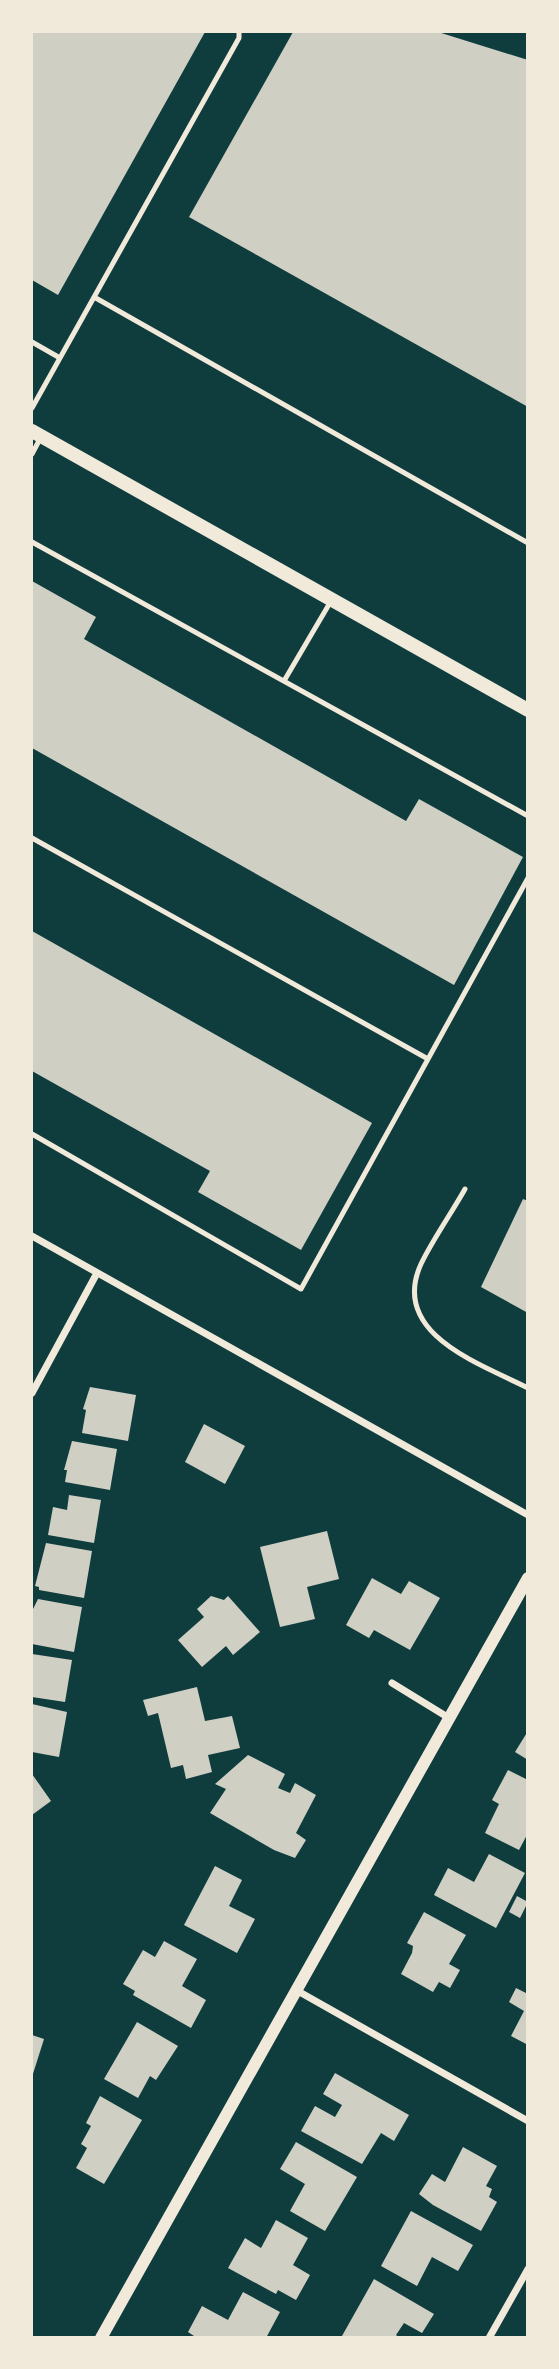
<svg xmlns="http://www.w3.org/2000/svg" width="559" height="2369" font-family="'Source Sans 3',sans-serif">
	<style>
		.building { fill: #cfcfc3 }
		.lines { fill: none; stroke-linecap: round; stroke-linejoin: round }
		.service { stroke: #f1e9da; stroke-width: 5 }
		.minor { stroke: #f1e9da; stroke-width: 7 }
		.tertiary { stroke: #f1e9da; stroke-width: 12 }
		.secondary { stroke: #f1e9da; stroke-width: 14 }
	</style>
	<rect width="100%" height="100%" fill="#0f3d3e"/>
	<path class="building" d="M32,32H205L58,295L32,280Z
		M293,32H438L528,60V407L189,217Z
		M32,581L96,617L84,639L406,821L419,799L523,857L454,985L32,748Z
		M32,931L372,1123L301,1250L198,1192L210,1171L32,1071Z
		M523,1199L528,1201V1313L481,1287Z
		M90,1387L136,1395L128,1441L82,1433L86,1410L83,1409Z
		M204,1424L245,1446L225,1484L185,1462Z
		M72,1441L117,1449L110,1490L65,1482L67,1470H64Z
		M69,1495L101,1500L94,1543L48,1535L53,1507L67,1510Z
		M327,1531L339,1579L307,1587L315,1619L280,1627L260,1547Z
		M46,1543L92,1551L84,1598L39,1590V1587L35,1586Z
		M372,1578L401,1594L409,1581L440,1598L410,1650L374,1630L369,1638L346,1625Z
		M211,1596L224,1600L228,1596L260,1632L233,1655L226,1646L202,1667L178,1640L204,1617L197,1609Z
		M38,1599L82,1607L74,1652L32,1644V1611Z
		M32,1654L72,1660L65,1702L32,1697Z
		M197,1687L205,1721L232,1716L240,1748L208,1755L212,1772L186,1779L183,1765L171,1768L158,1713L148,1716L143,1700Z
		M32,1704L67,1712L59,1757L32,1752Z
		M528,1731V1760L515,1752Z
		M248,1755L285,1774L278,1788L290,1793L295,1783L316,1795L296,1833L306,1840L295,1858L274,1850L210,1813L226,1789L215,1784Z
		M508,1770L528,1780V1833L519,1850L485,1833L499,1804L492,1800Z
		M32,1774L51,1801L32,1815Z
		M489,1854L525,1873L496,1928L434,1895L448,1868L474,1882Z
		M215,1866L242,1880L229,1906L255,1919L237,1953L184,1925Z
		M517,1896L528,1902L520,1918L509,1912Z
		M424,1912L466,1935L449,1964L460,1970L450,1988L439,1982L433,1992L401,1974L412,1953L413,1946L407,1943Z
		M164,1941L197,1959L182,1986L206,2000L191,2028L133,1995L135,1991L123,1984L143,1950L155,1957Z
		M516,1988L528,1994V2045L511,2036L524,2011L509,2002Z
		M137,2022L178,2046L156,2080L150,2076L138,2098L104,2079Z
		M32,2035L44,2039L32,2077Z
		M335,2073L409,2115L394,2141L381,2133L362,2164L301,2131L315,2106L335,2117L342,2105L323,2094Z
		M100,2096L142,2120L104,2184L76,2168L87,2148L81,2144L91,2126L86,2123Z
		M296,2142L357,2177L325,2231L290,2211L305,2184L280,2169Z
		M463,2147L497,2166L486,2186L492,2189L489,2197L497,2202L481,2231L433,2205L419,2194L432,2174L445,2182Z
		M411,2211L473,2245L458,2271L432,2257L417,2286L381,2266Z
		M276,2220L308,2238L293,2265L310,2275L296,2300L278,2290L276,2294L228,2268L245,2238L261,2248Z
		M374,2279L434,2314L422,2333L404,2323L396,2335L400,2338L342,2336Z
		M243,2292L280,2312L266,2338H197L188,2332L202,2306L228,2320Z"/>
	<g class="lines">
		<path class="service" d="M94,297L528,543
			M32,342L60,358
			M32,408L239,38V32
			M32,454L41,437
			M32,542L528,816
			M284,681L331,601
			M32,838L428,1059
			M32,1134L301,1289L528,878
			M465,1189C451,1214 433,1239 421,1264C389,1334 481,1364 528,1388"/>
		<path class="minor" d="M32,1236L528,1515
			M32,1393L97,1273
			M392,1683L449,1718
			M296,1990L528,2121
			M489,2338L528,2269"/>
		<path class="tertiary" d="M101,2338L528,1578"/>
		<path class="secondary" d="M32,431L528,710"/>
	</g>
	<rect width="559" height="2369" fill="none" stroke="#f1e9da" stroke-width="66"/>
</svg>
